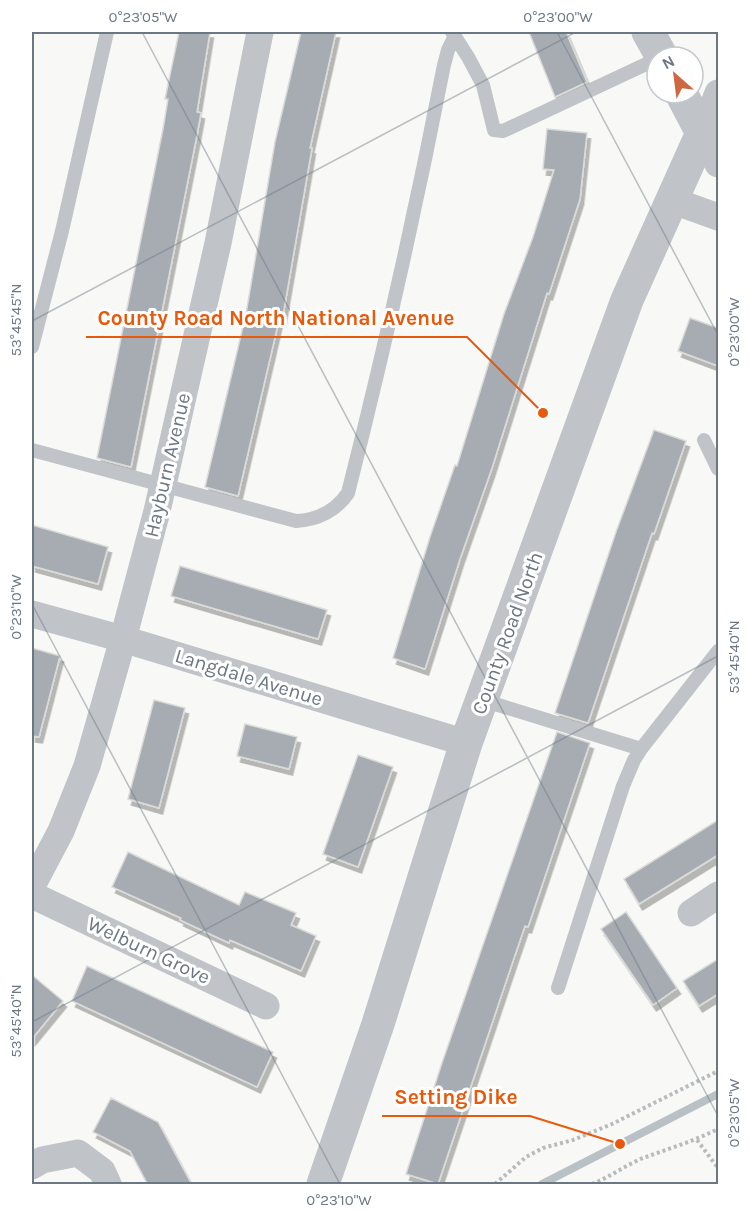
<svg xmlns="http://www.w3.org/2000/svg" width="750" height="1216" font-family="Karla,sans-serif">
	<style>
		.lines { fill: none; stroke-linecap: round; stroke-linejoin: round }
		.stream { stroke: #b9c1c6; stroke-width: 8 }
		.building { fill: #a6acb2; stroke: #dadad8; stroke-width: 1.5; filter: url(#shadow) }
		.path { stroke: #b8bbbe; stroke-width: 4; stroke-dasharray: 3 3; stroke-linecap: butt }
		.service { stroke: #c0c3c7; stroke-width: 14 }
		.minor { stroke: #c0c3c7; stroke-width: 27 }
		.tertiary { stroke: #c0c3c7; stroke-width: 33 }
		.ticks { fill: none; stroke: #6b7783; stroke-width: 1.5; stroke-opacity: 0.45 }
		.labels { text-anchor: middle; stroke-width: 6; stroke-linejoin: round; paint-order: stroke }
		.street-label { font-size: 20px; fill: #6b7783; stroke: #fff }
		.leader { fill: none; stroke: #e8590c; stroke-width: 2 }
		.callout-dot { fill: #e8590c; stroke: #fff; stroke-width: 2 }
		.callout-label { font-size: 21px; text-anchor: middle; font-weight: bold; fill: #e8590c; stroke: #fff; stroke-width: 6; stroke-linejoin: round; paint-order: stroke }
		.neatline { fill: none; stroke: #6b7783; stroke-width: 2 }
		.ticks-label { font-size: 15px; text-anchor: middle; fill: #6b7783 }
	</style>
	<defs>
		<filter id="shadow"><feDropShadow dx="3.5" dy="6" stdDeviation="0" flood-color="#0004"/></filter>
	</defs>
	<rect width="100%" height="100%" fill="#f8f8f6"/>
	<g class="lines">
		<path class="stream" d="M542,1184L718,1094"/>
	</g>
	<path class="building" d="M179,32H210L197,112L201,113L197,135L131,467L97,458L163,129L168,99H165Z
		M301,32H336L310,148H312L282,321L279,320L238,496L205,487L246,314L275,142Z
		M529,32H566L587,82L555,97Z
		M547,129L587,133L580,199L549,294L547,293L492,468L460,559L425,669L393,658L430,537L455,465L457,466L504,314L533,237L554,170L543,169Z
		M690,318L718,328V366L678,351Z
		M654,430L686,441L654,534L652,533L588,723L555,713L616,532Z
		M32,525L108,547L98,584L32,566Z
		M180,566L327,610L318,639L171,596Z
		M32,648L60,656L39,737L32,736Z
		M154,700L185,708L159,808L128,799Z
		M245,724L297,737L289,769L237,756Z
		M557,732L590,743L528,927L525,926L514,958L438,1184L406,1174L442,1063Z
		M358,755L393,767L358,867L323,854Z
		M718,820V855L639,904L624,879Z
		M128,852L239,905L245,892L296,913L291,925L316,936L301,971L230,940L229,943L180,920L181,918L112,887Z
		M626,912L677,988L653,1005L601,929Z
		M718,959V994L699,1006L683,981Z
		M87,966L273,1052L257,1087L72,1001Z
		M32,975L63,1001L32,1039Z
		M111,1098L158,1122L192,1185H148L130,1151L93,1132Z"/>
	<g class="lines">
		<path class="path" d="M697,1140L718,1168
			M495,1184L526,1157L543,1148L573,1140L612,1124L718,1071
			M592,1184C610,1177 626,1165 643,1158C668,1149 694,1141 718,1129"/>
		<path class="service" d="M452,32L468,57L483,85L494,130L503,131L657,59
			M32,347L62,231L107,32
			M704,440L718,469
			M32,450L296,521C317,520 336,511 348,493C384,351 416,209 444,65L448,50L455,36
			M482,700L641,749
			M558,988L623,786L634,760L641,749L718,651"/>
		<path class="minor" d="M718,93L702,133L718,164
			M671,200L718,217
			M32,614L123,639L466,743
			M32,886L61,831L87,766L123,639L157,511L218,243L260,32
			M32,895L266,1006
			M691,913L718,895
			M32,1166L42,1160L78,1153L102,1171L108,1184"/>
		<path class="tertiary" d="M648,32L662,57
			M323,1184L378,1024L466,743L627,300L702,133L681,93"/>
	</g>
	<path class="ticks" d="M142,32L718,1116M557,32L718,335M32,321L576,32M32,604L340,1184M32,1022L718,656"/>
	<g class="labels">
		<g class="street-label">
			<text transform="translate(167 465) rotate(-77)" y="7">Hayburn Avenue</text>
			<text transform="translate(507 633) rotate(-70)" y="7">County Road North</text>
			<text transform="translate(249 677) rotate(17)" y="7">Langdale Avenue</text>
			<text transform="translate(149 950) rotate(25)" y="7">Welburn Grove</text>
		</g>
	</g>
	<path class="leader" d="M543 413L467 337H86M620 1144L530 1116H382"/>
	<g class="callout-dot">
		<circle cx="543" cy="413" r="6"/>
		<circle cx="620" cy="1144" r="6"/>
	</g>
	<g class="callout-label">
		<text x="276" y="325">County Road North National Avenue</text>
		<text x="456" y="1104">Setting Dike</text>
	</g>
	<rect width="750" height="1216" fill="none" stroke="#ffffff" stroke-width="66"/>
	<g transform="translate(675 75) rotate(332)"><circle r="28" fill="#ffffff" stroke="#c4c9cd" stroke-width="1.5"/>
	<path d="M0-4.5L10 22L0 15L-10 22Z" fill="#ce6840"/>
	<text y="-9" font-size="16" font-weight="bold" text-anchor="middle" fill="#6b7783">N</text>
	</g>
	<rect x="33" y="33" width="684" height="1150" class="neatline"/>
	<g class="ticks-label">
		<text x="143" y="22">0°23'05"W</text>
		<text x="558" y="22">0°23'00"W</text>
		<text transform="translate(16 320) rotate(-90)" y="5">53°45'45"N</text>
		<text transform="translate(734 332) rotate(-90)" y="5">0°23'00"W</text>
		<text transform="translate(16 607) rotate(-90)" y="5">0°23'10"W</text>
		<text transform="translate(734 657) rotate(-90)" y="5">53°45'40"N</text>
		<text transform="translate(16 1021) rotate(-90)" y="5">53°45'40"N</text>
		<text transform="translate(734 1113) rotate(-90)" y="5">0°23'05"W</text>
		<text x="339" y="1205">0°23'10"W</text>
	</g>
</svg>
